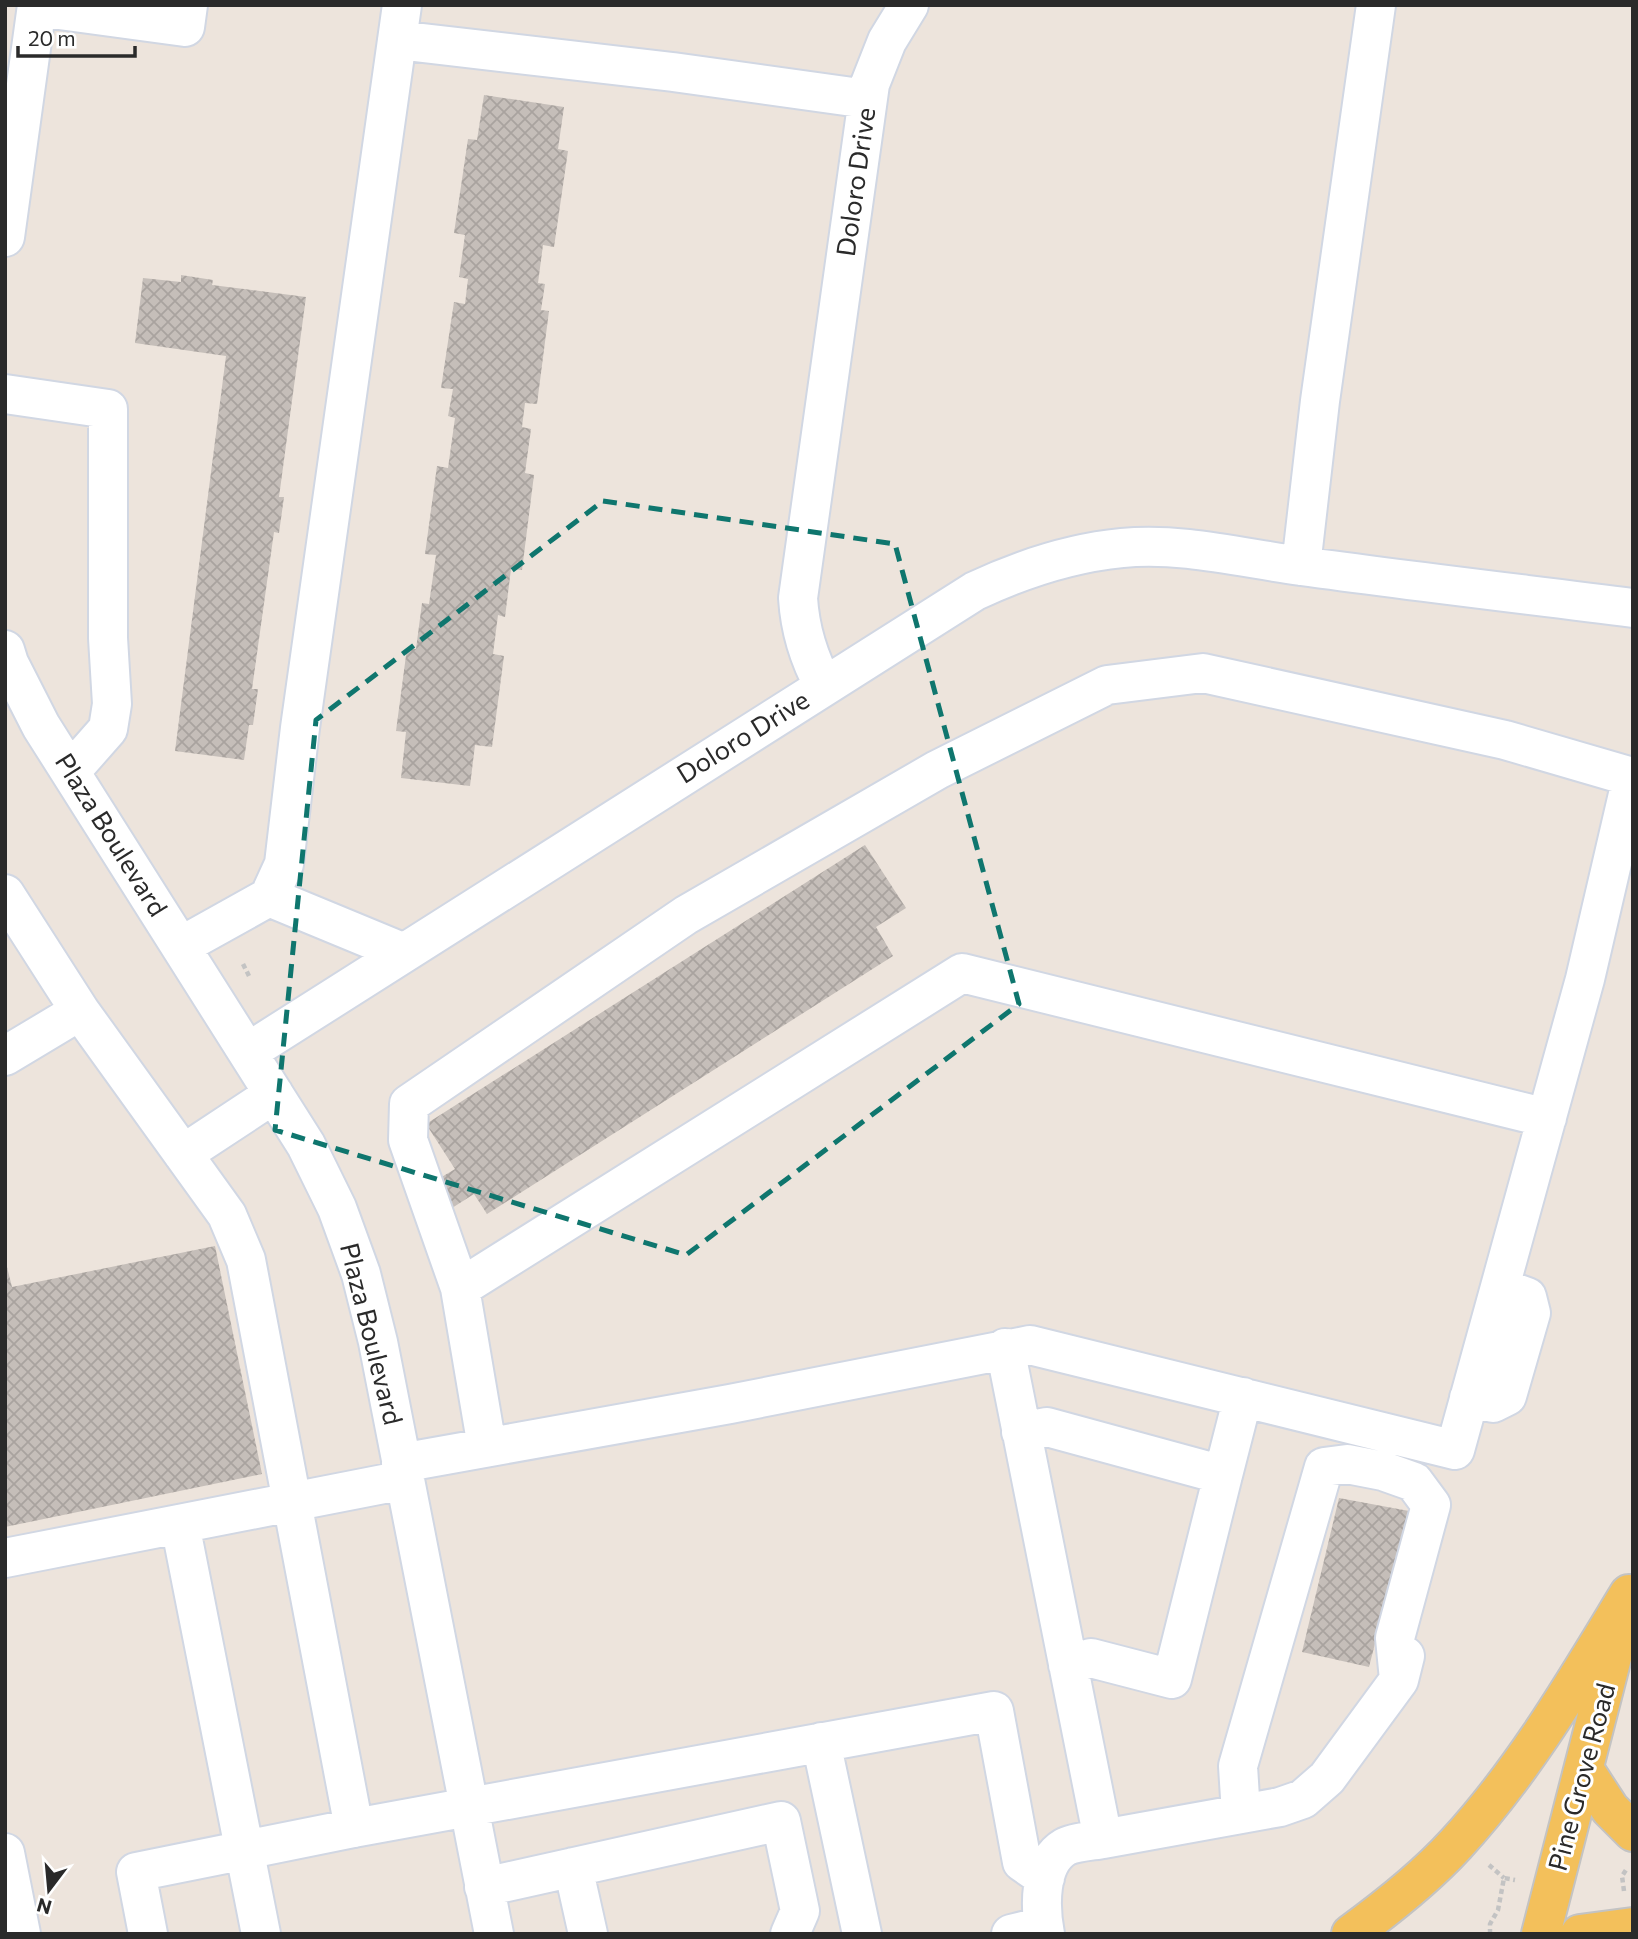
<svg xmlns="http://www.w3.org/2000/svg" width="1638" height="1939" font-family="Commissioner,sans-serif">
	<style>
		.building { fill: url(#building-cross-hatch) }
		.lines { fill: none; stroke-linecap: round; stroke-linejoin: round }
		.minor-casing { stroke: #d1d7e3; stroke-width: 42 }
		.major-casing { stroke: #c3c3c3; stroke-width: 42 }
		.path { stroke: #c3c3c3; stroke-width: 4.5; stroke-dasharray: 5 3.5; stroke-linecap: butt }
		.minor { stroke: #fff; stroke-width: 38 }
		.major { stroke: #f3c05b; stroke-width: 38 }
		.marked { fill: none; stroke: #0f766e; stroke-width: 5; stroke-dasharray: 14 9; stroke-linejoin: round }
		.labels { text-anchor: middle; stroke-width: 6; stroke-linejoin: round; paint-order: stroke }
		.street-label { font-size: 26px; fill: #2a2a2a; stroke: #fff }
	</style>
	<defs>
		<pattern id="building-cross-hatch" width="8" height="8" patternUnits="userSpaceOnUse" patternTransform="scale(1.75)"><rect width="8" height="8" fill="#c5beb9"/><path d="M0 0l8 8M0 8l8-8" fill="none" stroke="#a9a39f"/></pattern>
	</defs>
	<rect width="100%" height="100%" fill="#ede4dc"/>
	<path class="building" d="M484,95L564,107L558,149L568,151L554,247L543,245L538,283L545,284L541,310L549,311L537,404L525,403L522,427L531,429L525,473L534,475L522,570L511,569L505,617L498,615L493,654L504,656L492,747L475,745L470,786L401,778L406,732L396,731L407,648L416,649L422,603L429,604L436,555L425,554L437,466L448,468L455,418L448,416L453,389L441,388L454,302L465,304L468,279L459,277L465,235L454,233L468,139L477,140Z
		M181,275L213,280L212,285L306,297L279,497H284L279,533L274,532L252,689H258L253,725H249L244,760L175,751L226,356L135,343L143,278L181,282Z
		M865,845L906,908L876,927L893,956L487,1214L474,1194L452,1208L435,1181L455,1169L426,1124Z
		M215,1246L262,1474L5,1527V1259L12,1287Z
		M1339,1498L1409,1511L1369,1667L1302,1652Z"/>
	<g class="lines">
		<g class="minor-casing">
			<path id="minor" d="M37,7L185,27L188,5
				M397,40L673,72L867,99
				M5,237L37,5
				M5,394L108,409V638L112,704L108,729L71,771
				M1301,566L1320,401L1376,5
				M5,650L9,663L41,726L306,1145L337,1208L361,1274L378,1342L494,1934
				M824,686C808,657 800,630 798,598L870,84L887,41L909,5
				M5,894L80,1011L5,1056
				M269,897L284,864L300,728L402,5
				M181,946L269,897L402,952
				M80,1011L227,1215L246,1260L354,1828
				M248,1052L975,591C1022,569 1070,553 1122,548C1181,542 1242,558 1301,566C1411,581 1522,594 1633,608
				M183,1154L274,1094
				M1005,1348L1103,1839C1092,1841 1074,1842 1065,1847C1038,1863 1040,1908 1045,1934
				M1469,1398L1493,1403L1507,1396L1531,1313L1527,1297L1500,1287
				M1021,1432L1047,1427L1223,1475L1172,1679L1091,1658L1068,1665
				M487,1447L460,1288L962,973L1547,1118
				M401,1463L730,1404L1030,1345L1455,1450L1585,979L1632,777L1505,740L1203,673L1107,685L937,770L686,915L409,1104L408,1140L460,1288
				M1223,1475L1243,1397
				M180,1524L261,1934
				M5,1558L404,1480
				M821,1742L862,1934
				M1241,1814L1238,1766L1324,1467L1347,1464L1383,1471L1414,1482L1431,1505L1395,1638L1399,1680
				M1103,1839L1280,1807L1303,1799L1327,1778L1399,1680L1405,1656
				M5,1853L21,1934
				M573,1867L588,1934
				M484,1887L781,1821L800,1911L790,1934
				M148,1934L136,1872L354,1828L994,1711L1022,1862L1045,1878
				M1011,1934L1043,1926"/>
		</g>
		<g class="major-casing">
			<path id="major" d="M1584,1769L1610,1809L1633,1832
				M1351,1934C1388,1907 1425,1878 1456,1844C1525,1769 1576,1681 1629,1594
				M1541,1934L1618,1634
				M1580,1934L1633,1927"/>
		</g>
		<path class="path" d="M243,964L249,976
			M1489,1865L1504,1878
			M1624,1891L1622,1876L1626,1870
			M1490,1934V1924L1498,1910L1504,1878L1515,1880"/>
		<use href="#minor" class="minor"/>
		<use href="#major" class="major"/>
	</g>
	<path class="marked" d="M603,501L895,544L1019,1004L686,1255L275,1130L316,720Z"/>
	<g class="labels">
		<g class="street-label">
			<text transform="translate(856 182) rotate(-82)" y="9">Doloro Drive</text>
			<text transform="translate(743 737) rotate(-32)" y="9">Doloro Drive</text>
			<text transform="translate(111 835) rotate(58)" y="9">Plaza Boulevard</text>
			<text transform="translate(371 1334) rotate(76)" y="9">Plaza Boulevard</text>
			<text transform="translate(1582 1777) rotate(-75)" y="9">Pine Grove Road</text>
		</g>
	</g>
	<rect width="1638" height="1939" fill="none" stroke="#2a2a2a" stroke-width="14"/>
	<g transform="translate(49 1890) rotate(196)" stroke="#ffffff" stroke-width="5" paint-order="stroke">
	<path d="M0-5L12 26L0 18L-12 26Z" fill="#2a2a2a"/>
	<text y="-10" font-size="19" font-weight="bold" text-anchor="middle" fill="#2a2a2a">N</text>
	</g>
	<path d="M18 46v10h117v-10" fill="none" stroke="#2a2a2a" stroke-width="3.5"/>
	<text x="28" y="46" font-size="21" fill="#2a2a2a" stroke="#ffffff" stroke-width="5" paint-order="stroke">20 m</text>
</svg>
